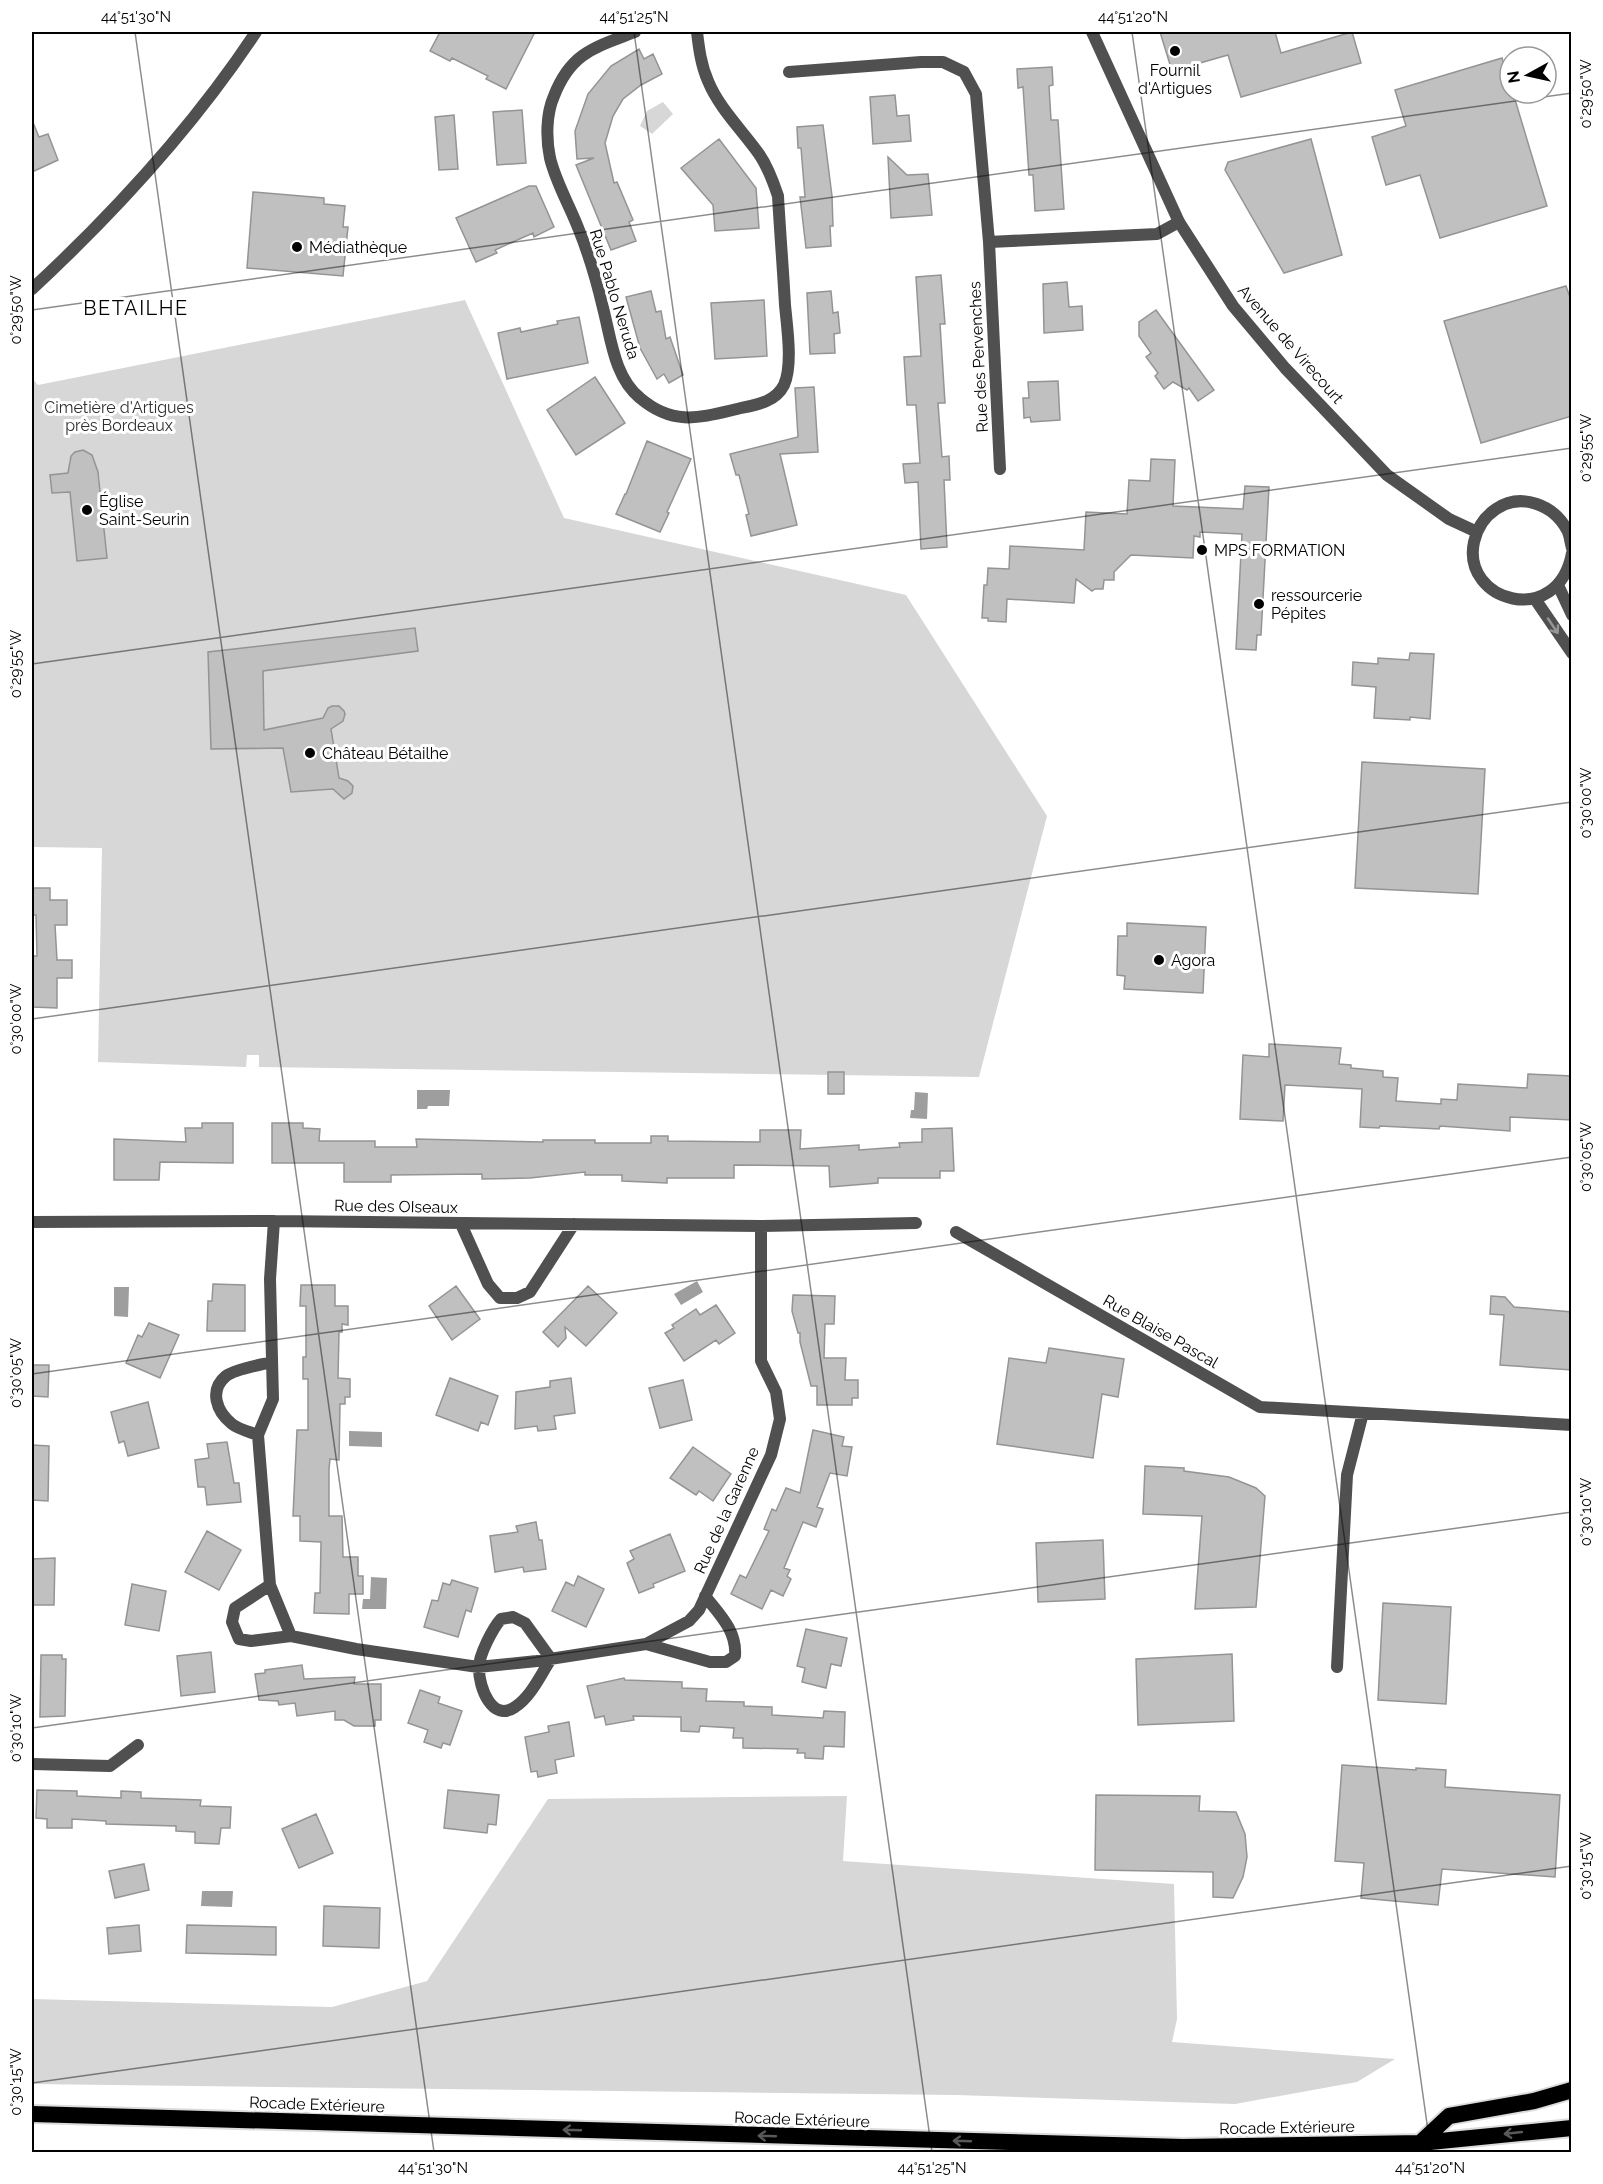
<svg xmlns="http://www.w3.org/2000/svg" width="1603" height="2184" font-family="Raleway,sans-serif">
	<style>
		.green { fill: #d7d7d7; fill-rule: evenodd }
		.water { fill: #9e9e9e }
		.building { fill: #c0c0c0; stroke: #949494; stroke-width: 1.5 }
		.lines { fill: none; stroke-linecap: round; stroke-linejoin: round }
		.trunk-casing { stroke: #dbdbdb; stroke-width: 20 }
		.minor { stroke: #505050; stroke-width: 12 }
		.tertiary { stroke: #505050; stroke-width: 12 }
		.trunk { stroke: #000; stroke-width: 16 }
		.oneway { stroke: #969696 }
		.oneway2 { stroke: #595959 }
		.ticks { fill: none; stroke: #000; stroke-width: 1.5; stroke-opacity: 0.45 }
		.poi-dot { fill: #000; stroke: #fff; stroke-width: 2 }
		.labels { text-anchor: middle; stroke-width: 6; stroke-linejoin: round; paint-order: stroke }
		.poi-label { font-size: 16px; fill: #000; stroke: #fff; text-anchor: start }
		.street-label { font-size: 16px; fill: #000; stroke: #fff }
		.park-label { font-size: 16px; fill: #2e2e2e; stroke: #fff }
		.quarter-label { font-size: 20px; letter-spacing: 1.5px; fill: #000; stroke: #fff }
		.neatline { fill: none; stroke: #000; stroke-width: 2 }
		.ticks-label { font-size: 15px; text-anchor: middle; fill: #000 }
	</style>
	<rect width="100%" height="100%" fill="#fff"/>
	<path class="green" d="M663,102L673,114L652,134L640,126L647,111Z
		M465,300L564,518L906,595L1047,816L979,1077L259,1067V1055H247L246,1067L98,1062L102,848L32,847V378L38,385ZM83,450C95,453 95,463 96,474H99L107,557L77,561L70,492L52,493L50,475L69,473V462L71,456Z
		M847,1796L843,1861L1174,1884L1177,2019L1172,2042L1395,2059L1357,2082L1235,2104L956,2095L32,2084V1999L332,2007L427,1981L548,1799Z"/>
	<path class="water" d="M417,1090H450L449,1106H428L427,1109H417Z
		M915,1092L928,1093L927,1119L910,1118L911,1110H914Z
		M697,1281L703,1292L681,1305L674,1294Z
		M114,1287H129L128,1317L114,1316Z
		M349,1431L382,1432V1447L349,1446Z
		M371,1577L387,1578L386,1609H362L363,1599H370Z
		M202,1891H233L232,1907L201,1906Z"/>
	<path class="building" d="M440,32H535L506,89L486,79L488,76L452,58L450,61L430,51Z
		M1160,32H1275L1281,53L1352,32L1361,63L1241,97L1228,55L1172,71Z
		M639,49L644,59L653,54L662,74L641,85L623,99L613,116L605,143L614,183L617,182L633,220L629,222L636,241L611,250L576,165L594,158L577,159L575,131L588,94L611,66Z
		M1502,58L1510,83V93H1513L1547,206L1440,238L1420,175L1386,185L1372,137L1406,126L1395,90Z
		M1052,67L1053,85L1049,86L1051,120H1058L1064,209L1035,211L1033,175H1029L1023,87L1018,88L1017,69Z
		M895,95L897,116L909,115L911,141L873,144L870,97Z
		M522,110L526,163L497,165L493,112Z
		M454,115L458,169L439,170L435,117Z
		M32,120L39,137L48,134L58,160L32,172Z
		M823,125L832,196L833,226H830L831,246L806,248L800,197H805L801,148H798L797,127Z
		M719,139L756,188L759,228L715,231L713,205L681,168Z
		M1311,139L1342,255L1284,273L1225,170L1228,162Z
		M888,157L907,175L928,174L932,215L891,218Z
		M529,186H536L554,227L534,237L533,233L495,250L497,253L476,262L456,218Z
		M253,192L324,198V204L345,206L343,227H348L343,276L247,268Z
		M941,275L945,324H940L945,403H938L942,457L949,456L950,480H944L947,547L921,549L918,482L905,483L903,464L920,463L916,405H907L904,357L921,356L916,277Z
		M1067,282L1069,307L1082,306L1083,330L1044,333L1043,284Z
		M1566,286L1572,303V416L1481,443L1444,321Z
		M651,291L656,312L661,311L666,339L670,337L683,375L669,383L664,374L657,379L640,348L626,297Z
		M831,291L833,313L838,312L840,333L834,334L835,353L810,354L807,293Z
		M764,300L767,356L715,359L711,303Z
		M1156,310L1214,390L1198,401L1189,388L1187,390L1173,382L1164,389L1155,376L1158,373L1146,357L1151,353L1139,336V322Z
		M579,317L588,363L507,379L498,333L520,328L521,332L558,324L557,321Z
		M595,377L625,423L576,455L547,410Z
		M1058,381L1060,420L1031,422L1030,417L1024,418L1023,398H1029L1028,382Z
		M814,387L818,452L780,454L797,525L751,536L746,515L749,514L739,475H736L730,454L798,437L795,388Z
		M647,441L691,459L667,512L669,513L660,532L616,514L625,494H626Z
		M83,450L92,455L98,472L107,558L77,561L70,492L52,493L50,475L68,473L71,456L75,452Z
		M1151,459L1175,460L1173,506L1243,509L1245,486L1269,487L1261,635H1257L1256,650L1236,649L1242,534L1200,532V537L1194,536L1193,558L1131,555L1114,572V580H1104L1103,589H1095L1092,591L1076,579L1074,603L1007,599L1006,622L988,621V618H982L984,585H987L988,568L1009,569L1010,546L1084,550L1086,512L1127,514L1129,480L1150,481Z
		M415,628L418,651L263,671L264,730L323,718L328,708L332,706H339L344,711L345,714L343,721L331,729L339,778L348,781L353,786L352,793L344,799L333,789L291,792L283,748L211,749L208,652Z
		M1410,653L1434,654L1430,719L1410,717V720L1374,718L1376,687L1352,685L1353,662L1378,664V658L1409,660Z
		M1362,762L1485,769L1478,894L1355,888Z
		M32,888H50V900H67V925H55L57,960H72V978H57V1008L32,1007V956H37L36,915H32Z
		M1127,923L1206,927L1203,993L1124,989L1125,976L1117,975L1118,936H1127Z
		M1269,1044L1341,1048L1339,1064L1351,1065V1068L1383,1071V1077L1398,1078L1396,1101L1441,1104V1099L1457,1100L1458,1084L1527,1088L1528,1074L1572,1076V1120L1510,1117V1131L1440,1126L1439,1129L1380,1126L1379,1128L1360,1127L1362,1089L1285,1085L1283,1121L1240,1119L1243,1055L1269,1057Z
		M828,1072H844V1094H828Z
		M202,1123H233V1163L160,1162L159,1180H114V1139L186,1142L185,1128H202Z
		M272,1123H303V1128L320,1129L319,1141H375V1147H417L416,1139L543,1142V1140H595V1143H651V1136H668V1141L760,1142V1130H801L800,1149L859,1145V1150L900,1147L899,1143L922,1142V1129L952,1128L954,1171H940V1178H878V1183L830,1187L829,1166L734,1165V1178H667V1183L622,1181V1175H585V1172L530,1178L482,1179V1174L391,1175V1182H344V1163H272Z
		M213,1284L245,1285V1331H207L208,1301H212Z
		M301,1285H335V1306H348V1325L342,1324V1332H339L338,1378L350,1379V1397H345V1404H340L339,1460L330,1459L329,1469V1516H342L343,1557H358V1576H363V1594H349V1614L314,1613L315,1593H320L321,1542L300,1541V1516H293L297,1430H308V1379H303V1357H306V1306H300Z
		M456,1286L480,1319L452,1340L429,1306Z
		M588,1286L617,1313L586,1346L565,1327L566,1338L558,1347L543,1332Z
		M793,1295L835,1296L834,1324H825L824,1358H846L845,1380H858V1398H852V1405H817V1386H811L800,1342V1333H798L792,1311Z
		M1491,1296L1505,1297L1514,1307L1572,1312V1370L1500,1365L1504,1315L1490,1314Z
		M716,1305L735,1333L719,1344L716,1340L684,1361L665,1333L674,1328L672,1325L696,1309L700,1315Z
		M149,1323L179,1335L160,1378L126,1363L138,1335L142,1337Z
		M1049,1348L1124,1359L1118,1397L1102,1394L1093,1458L997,1444L1009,1358L1046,1363Z
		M32,1365H49L48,1397L32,1396Z
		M450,1378L498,1396L488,1425L481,1422L478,1431L436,1415Z
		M571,1378L575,1413L554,1416L556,1429L538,1431L537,1426L515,1429L516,1392L550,1387V1381Z
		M683,1380L692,1420L660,1428L649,1388Z
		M148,1402L159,1448L128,1456L124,1441L119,1443L111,1412Z
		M813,1430L844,1437L842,1446L852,1447L847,1476L830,1473L817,1507L823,1509L816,1527L803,1522L784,1568L790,1570L787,1576L791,1579L783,1596L771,1590L762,1609L731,1594L740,1575L746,1578L769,1531L764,1529L772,1509L776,1511L786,1488L800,1493Z
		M227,1442L234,1483H239L241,1502L207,1505L205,1487H198L195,1460L209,1458L207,1444Z
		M32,1445L49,1446L48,1501L32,1500Z
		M693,1447L731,1474L713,1501L699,1491L696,1495L670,1478Z
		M1145,1466L1184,1468V1471L1229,1477L1256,1488L1265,1496L1256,1607L1195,1609L1202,1516L1143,1514Z
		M536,1522L539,1540H542L546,1569L524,1572L523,1567L495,1572L490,1536L518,1532L516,1526Z
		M207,1531L241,1550L219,1590L185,1572Z
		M670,1534L685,1571L653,1584L654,1587L639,1593L627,1563L634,1559L630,1551Z
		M1103,1540L1105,1599L1038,1602L1036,1543Z
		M55,1558L54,1605H32V1559Z
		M578,1576L604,1589L586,1627L552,1611L566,1582L574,1586Z
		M452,1580L478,1588L471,1612L466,1610L458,1637L424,1627L432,1600L438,1601L443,1583L450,1585Z
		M132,1584L166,1591L159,1631L125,1625Z
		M1383,1603L1451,1607L1446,1704L1378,1700Z
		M806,1629L847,1638L841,1666L831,1664L826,1688L802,1682L805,1668L797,1666Z
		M211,1652L215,1692L181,1696L177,1656Z
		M1232,1654L1234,1721L1138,1725L1136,1659Z
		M41,1655H62V1659H66L65,1716L40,1717Z
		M302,1665L304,1679L355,1677L354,1684H381V1720H375V1726H354L344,1720H335V1711L297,1716L295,1703L279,1705L278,1701L259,1700L255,1674L265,1673V1670Z
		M624,1678L625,1680L682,1682V1688L707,1689L706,1701L744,1702V1706L772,1707V1715L823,1718L824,1711L845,1712L844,1747L824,1746L823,1759L805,1758V1753H797L798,1749L743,1748V1738H733L734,1728L700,1726L699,1732L681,1731V1717L633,1716L634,1720L606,1725L604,1716L595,1718L587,1686Z
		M420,1690L440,1697L438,1703L462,1711L450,1745L443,1743L441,1748L424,1742L428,1730L408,1723Z
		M569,1722L574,1756L555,1760L557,1773L538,1777L537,1771L531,1772L525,1737L549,1732L548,1726Z
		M1342,1765L1416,1770V1768L1446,1770L1445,1787L1560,1795L1555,1877L1442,1869L1438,1905L1361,1898L1364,1863L1335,1861Z
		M37,1790L77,1791V1796L121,1798V1791L141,1792V1798L201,1800L200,1806L231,1807L230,1828H221L219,1844L195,1843V1832L176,1831V1826L106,1824V1821L72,1819V1828H47V1819L36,1818Z
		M448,1790L499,1795L496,1825L488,1824L487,1833L444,1828Z
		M1096,1795L1200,1796L1199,1811L1236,1812L1245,1834L1247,1857L1243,1877L1233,1898L1213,1897V1872L1095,1870Z
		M316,1814L333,1853L299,1868L282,1829Z
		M144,1864L149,1890L115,1898L109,1871Z
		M324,1906L380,1908L379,1948L323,1946Z
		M139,1925L141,1951L109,1954L107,1928Z
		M187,1925L276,1927V1955L186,1953Z"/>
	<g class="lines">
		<g class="trunk-casing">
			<path id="trunk" d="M32,2114L1183,2147L1420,2143L1572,2128
				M1420,2143L1449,2116L1534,2101L1572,2090"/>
		</g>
		<path class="minor" d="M635,32C596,47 571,52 554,96C546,114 546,139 550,158C556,183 570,206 579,230C589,255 597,282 603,308C611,338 614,377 640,398C673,426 699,418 737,409C754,405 775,403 784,385C793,365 787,327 785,305C783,268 780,232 778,196C773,181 768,167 759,154C742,130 719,108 708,81C701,65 699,49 697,32
			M789,72L921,62H943L964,72L976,94L989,242L1000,469
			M989,242L1157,234L1179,222
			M274,1221L270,1279L273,1399L258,1435L270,1585L291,1636L356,1649L478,1667L537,1661L646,1644L689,1621L699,1610L771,1455L780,1419L776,1392L761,1361V1226
			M32,1222L274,1221L761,1226L916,1223
			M461,1224L488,1284L500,1298H517L530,1292L574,1224
			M956,1232L1260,1407L1572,1425
			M258,1435C250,1432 238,1429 232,1424C216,1411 209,1390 226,1376C235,1369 260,1365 272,1362
			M270,1585L235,1608L232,1622L239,1639L251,1641L291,1636
			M513,1617L525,1623L551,1659C541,1674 531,1697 515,1707C492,1723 479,1687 479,1669C478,1656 493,1628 501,1619Z
			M646,1644L710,1662H726L735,1656C737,1631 720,1615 705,1596
			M1337,1667L1347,1475L1363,1413
			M32,1764L110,1766L138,1745"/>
		<path class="tertiary" d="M1092,32L1179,222L1233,306L1285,368L1387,475L1449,519L1477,532
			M32,289C115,212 193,127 256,32
			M1572,548C1570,542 1570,535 1567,530C1554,505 1521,492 1496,509C1484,517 1477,528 1474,542C1461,602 1558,629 1572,553
			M1558,585L1572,615
			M1535,599L1572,653"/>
		<use href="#trunk" class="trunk"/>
	</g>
	<defs><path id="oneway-shaft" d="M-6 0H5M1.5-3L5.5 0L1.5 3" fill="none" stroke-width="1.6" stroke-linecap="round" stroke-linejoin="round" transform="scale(1.5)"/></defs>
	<use class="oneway" href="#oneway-shaft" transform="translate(1553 626) rotate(56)"/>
	<g class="oneway2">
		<use href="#oneway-shaft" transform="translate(572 2130) rotate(-178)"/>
		<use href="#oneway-shaft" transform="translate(1513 2133) rotate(174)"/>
		<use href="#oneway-shaft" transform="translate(767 2136) rotate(-178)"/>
		<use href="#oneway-shaft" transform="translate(962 2141) rotate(-178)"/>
	</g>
	<path class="ticks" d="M135,32L434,2152M634,32L932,2152M1132,32L1431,2152M32,310L1572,93M32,664L1572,448M32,1019L1572,802M32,1374L1572,1157M32,1728L1572,1512M32,2083L1572,1866"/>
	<g class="poi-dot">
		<circle cx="1175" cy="51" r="6"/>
		<circle cx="297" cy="247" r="6"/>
		<circle cx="87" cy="510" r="6"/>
		<circle cx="1202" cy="550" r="6"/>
		<circle cx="1259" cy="604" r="6"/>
		<circle cx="310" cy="753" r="6"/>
		<circle cx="1159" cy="960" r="6"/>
	</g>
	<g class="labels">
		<g class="poi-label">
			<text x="1175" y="76" text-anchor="middle">Fournil<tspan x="1175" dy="18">d'Artigues</tspan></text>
			<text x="309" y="253">Médiathèque</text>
			<text x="99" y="507">Église<tspan x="99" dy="18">Saint-Seurin</tspan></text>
			<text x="1214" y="556">MPS FORMATION</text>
			<text x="1271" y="601">ressourcerie<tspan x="1271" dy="18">Pépites</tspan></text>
			<text x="322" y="759">Château Bétailhe</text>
			<text x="1171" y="966">Agora</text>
		</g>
		<g class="street-label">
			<text transform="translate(615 294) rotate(73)" y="6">Rue Pablo Neruda</text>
			<text transform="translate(1291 344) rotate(49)" y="6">Avenue de Virecourt</text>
			<text transform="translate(978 357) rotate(-93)" y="6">Rue des Pervenches</text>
			<text transform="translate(396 1206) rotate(1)" y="6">Rue des OIseaux</text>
			<text transform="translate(1161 1331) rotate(30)" y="6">Rue Blaise Pascal</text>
			<text transform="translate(726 1510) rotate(-66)" y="6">Rue de la Garenne</text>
			<text transform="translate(317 2104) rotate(2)" y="6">Rocade Extérieure</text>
			<text transform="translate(802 2119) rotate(2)" y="6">Rocade Extérieure</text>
			<text transform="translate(1287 2127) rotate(-1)" y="6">Rocade Extérieure</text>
		</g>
		<g class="park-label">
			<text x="119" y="413">Cimetière d'Artigues<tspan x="119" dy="18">près Bordeaux</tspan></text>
		</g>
		<g class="quarter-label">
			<text x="136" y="315">BETAILHE</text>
		</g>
	</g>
	<rect width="1603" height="2184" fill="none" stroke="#ffffff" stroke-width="66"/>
	<g transform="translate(1528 75) rotate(262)"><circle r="28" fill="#ffffff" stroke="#999999" stroke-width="1.5"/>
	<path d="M0-4.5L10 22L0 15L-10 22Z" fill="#000000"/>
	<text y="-9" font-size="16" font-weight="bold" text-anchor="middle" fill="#000000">N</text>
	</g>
	<rect x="33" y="33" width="1537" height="2118" class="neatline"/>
	<g class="ticks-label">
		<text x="136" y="22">44°51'30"N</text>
		<text x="634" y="22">44°51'25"N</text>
		<text x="1133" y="22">44°51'20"N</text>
		<text transform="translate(1586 94) rotate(-90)" y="5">0°29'50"W</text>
		<text transform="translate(16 310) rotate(-90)" y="5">0°29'50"W</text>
		<text transform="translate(1586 448) rotate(-90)" y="5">0°29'55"W</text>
		<text transform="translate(16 664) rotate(-90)" y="5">0°29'55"W</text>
		<text transform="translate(1586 803) rotate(-90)" y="5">0°30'00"W</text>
		<text transform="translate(16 1019) rotate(-90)" y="5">0°30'00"W</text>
		<text transform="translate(1586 1157) rotate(-90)" y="5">0°30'05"W</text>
		<text transform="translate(16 1373) rotate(-90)" y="5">0°30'05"W</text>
		<text transform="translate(1586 1512) rotate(-90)" y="5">0°30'10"W</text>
		<text transform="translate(16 1728) rotate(-90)" y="5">0°30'10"W</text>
		<text transform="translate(1586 1866) rotate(-90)" y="5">0°30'15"W</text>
		<text transform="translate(16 2082) rotate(-90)" y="5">0°30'15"W</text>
		<text x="433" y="2173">44°51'30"N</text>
		<text x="932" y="2173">44°51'25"N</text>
		<text x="1430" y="2173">44°51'20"N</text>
	</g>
</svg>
